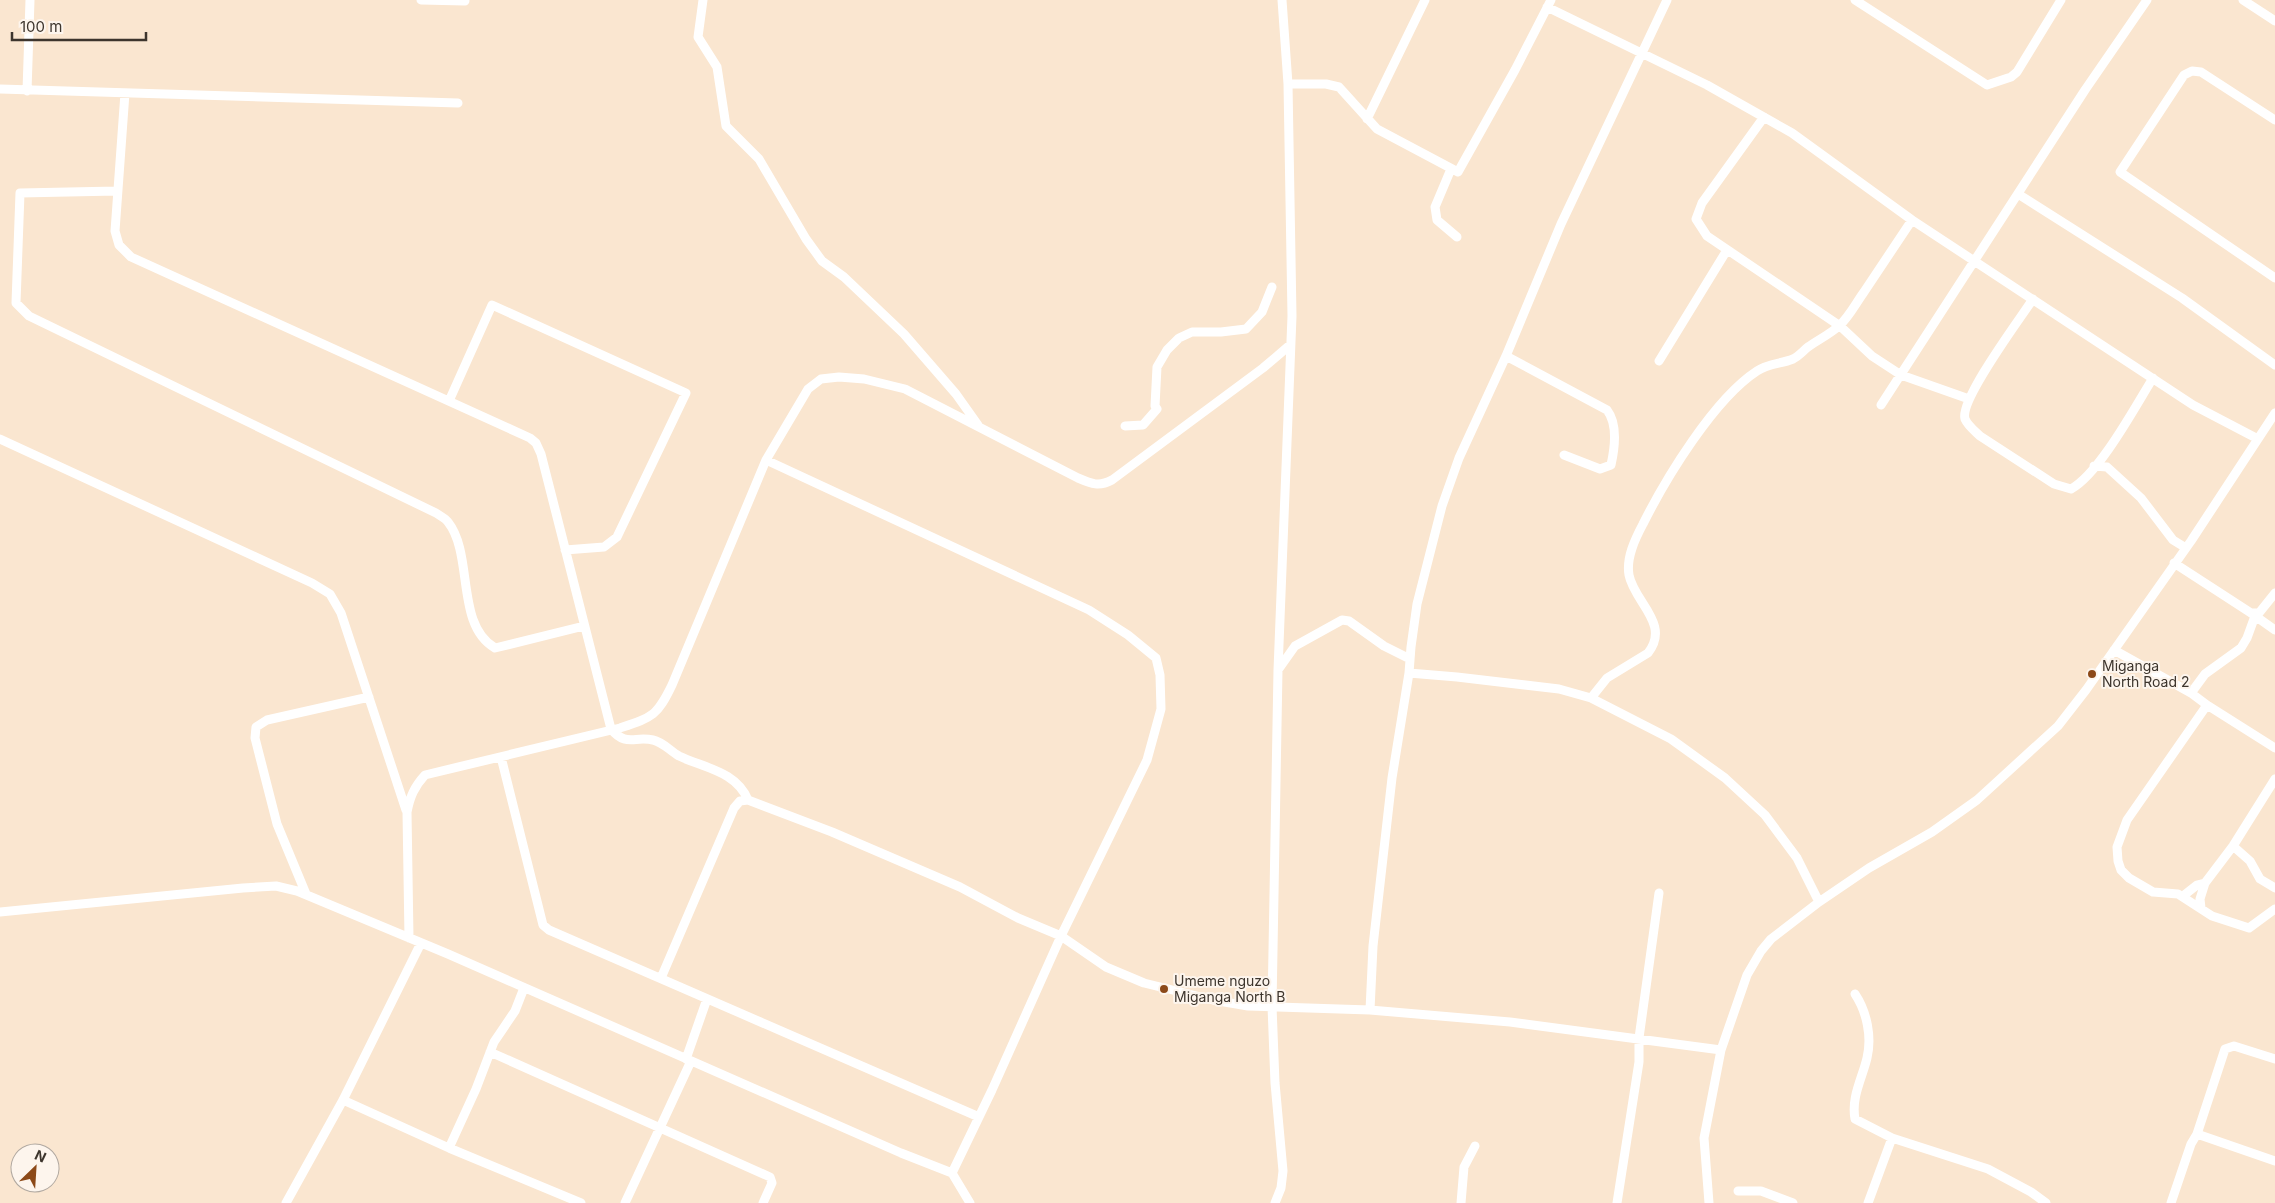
<svg xmlns="http://www.w3.org/2000/svg" width="2275" height="1203" font-family="Inter,sans-serif">
	<style>
		.lines { fill: none; stroke-linecap: round; stroke-linejoin: round }
		.minor { stroke: #fff; stroke-width: 9 }
		.poi-dot { fill: #8c4918; stroke: #fdf5ed; stroke-width: 2 }
		.labels { text-anchor: middle; stroke-width: 4; stroke-linejoin: round; paint-order: stroke }
		.poi-label { font-size: 14px; fill: #3d352d; stroke: #fdf5ed; text-anchor: start }
	</style>
	<rect width="100%" height="100%" fill="#fae6d0"/>
	<g class="lines">
		<path class="minor" d="M421,0L465,1
			M703,0L698,37L717,67L726,126L759,159L806,239L822,261L844,277L904,334L956,394L978,425
			M1855,0L1987,85L2011,77L2017,72L2061,0
			M2243,0L2275,21
			M1547,7L1707,85L1792,133L1912,220C1896,244 1880,268 1864,292C1856,303 1849,317 1839,326C1830,334 1818,340 1808,347C1803,351 1799,356 1793,359C1781,364 1769,363 1757,371C1714,399 1666,478 1643,524C1635,539 1626,558 1629,575C1634,602 1671,624 1648,653L1607,678L1591,698
			M1288,84H1326L1339,87L1377,129L1458,172L1515,70L1551,0
			M0,89L458,103
			M27,91L30,0
			M125,93L115,231L119,245L131,257L530,438L536,443L541,454L611,729C626,747 634,736 653,740C663,742 670,751 679,756C704,768 736,771 748,800
			M1764,117L1702,203L1696,219L1707,236L1840,326L1872,356L1901,375L1969,399
			M1367,119L1425,0
			M2275,120L2201,72L2192,71L2184,75L2120,172L2275,278
			M1451,169L1435,207L1437,220L1457,237
			M117,191L20,193L16,303L29,316L436,513C440,516 445,518 448,522C474,555 455,625 495,648L584,626
			M2018,194L2182,298L2275,365
			M1912,220L2193,405L2258,439
			M2033,299C2020,319 1959,400 1965,419C1968,426 1975,431 1980,436L2054,484L2071,489C2099,474 2135,407 2153,378
			M1506,356L1607,410C1618,424 1615,447 1611,465L1600,469L1564,455
			M1659,361L1727,250
			M449,401L492,305L686,393L617,537L604,547L565,550
			M1881,405L2085,90L2147,0
			M1125,426L1143,425L1157,409L1155,406L1157,367L1167,350L1179,338L1192,332H1221L1246,329L1262,312L1272,287
			M0,439L312,583L330,594L341,613L406,810
			M2094,466L2107,467L2141,498L2173,540L2186,548
			M2174,563L2251,613H2259L2275,593
			M2251,613L2275,630
			M2114,650L2191,693L2205,674L2241,648L2247,638L2255,616
			M1278,670L1295,646L1342,620L1349,621L1384,646L1410,659
			M1409,673L1457,677L1559,689L1591,698L1671,739L1725,778L1765,815L1797,858L1819,902
			M2191,693L2207,705L2275,748
			M2207,705L2127,820L2117,847L2118,861L2121,870L2129,878L2153,892L2178,894L2212,916L2249,928L2275,909
			M501,757L543,925L549,930L979,1117
			M2233,846L2250,861L2260,879L2275,888
			M306,894L277,824L255,738L256,727L267,720L369,697
			M2183,896L2197,885L2205,883
			M2201,908L2200,899L2205,883L2233,846L2275,779
			M0,912L243,888L276,886L297,891L448,954L901,1153L952,1173L992,1090L1061,936L1147,760L1161,709L1160,675L1156,658L1128,635L1089,610L766,460
			M409,938L407,812C410,797 414,787 425,775L620,728C653,717 657,716 672,685L766,460L808,389L821,379L839,377L864,379L905,389L1078,478C1092,484 1099,487 1112,480L1263,368L1290,345
			M661,978L734,808L740,801L748,800L832,832L960,887L1018,918L1061,936L1106,967L1144,983L1213,1000L1248,1006L1370,1010L1510,1022L1721,1050
			M1855,994C1867,1012 1872,1037 1867,1058C1862,1079 1851,1097 1855,1119L1892,1138L1988,1169L2031,1192L2046,1203
			M1370,1010L1373,946L1392,778L1409,673L1411,647L1417,604L1442,506L1459,458L1506,356L1561,224L1667,0
			M490,1052L770,1177L772,1183L763,1203
			M686,1059L707,999
			M343,1100L449,1148L581,1203
			M2197,1134L2275,1161
			M449,1148L476,1089L494,1042L515,1011L524,988
			M952,1173L970,1203
			M1738,1191H1761L1793,1203
			M286,1203L343,1100L421,943
			M625,1203L691,1061
			M1275,1203L1281,1188L1283,1171L1275,1083L1272,1006L1278,670L1292,316L1288,84L1282,0
			M1461,1203L1464,1167L1475,1146
			M1617,1203L1639,1062V1038L1659,893
			M1709,1203L1704,1138L1721,1050L1747,975L1761,951L1771,939L1819,902L1869,868L1932,832L1977,800L2058,726L2086,690L2191,541L2275,413
			M1868,1203L1892,1138
			M2171,1203L2191,1144L2197,1134L2225,1049L2234,1046L2275,1059"/>
	</g>
	<g class="poi-dot">
		<circle cx="2092" cy="674" r="5"/>
		<circle cx="1164" cy="989" r="5"/>
	</g>
	<g class="labels">
		<g class="poi-label">
			<text x="2102" y="671">Miganga<tspan x="2102" dy="16">North Road 2</tspan></text>
			<text x="1174" y="986">Umeme nguzo<tspan x="1174" dy="16">Miganga North B</tspan></text>
		</g>
	</g>
	<g transform="translate(35 1168) rotate(25)"><circle r="24" fill="#fdf5ed" stroke="#b0a8a0"/>
	<path d="M0-4L9 19L0 12L-9 19Z" fill="#8c4918"/>
	<text y="-8" font-size="14" font-weight="bold" text-anchor="middle" fill="#3d352d">N</text>
	</g>
	<path d="M12 32v8h134v-8" fill="none" stroke="#3d352d" stroke-width="2.5"/>
	<text x="20" y="32" font-size="15" fill="#3d352d" stroke="#fdf5ed" stroke-width="4" paint-order="stroke">100 m</text>
</svg>
